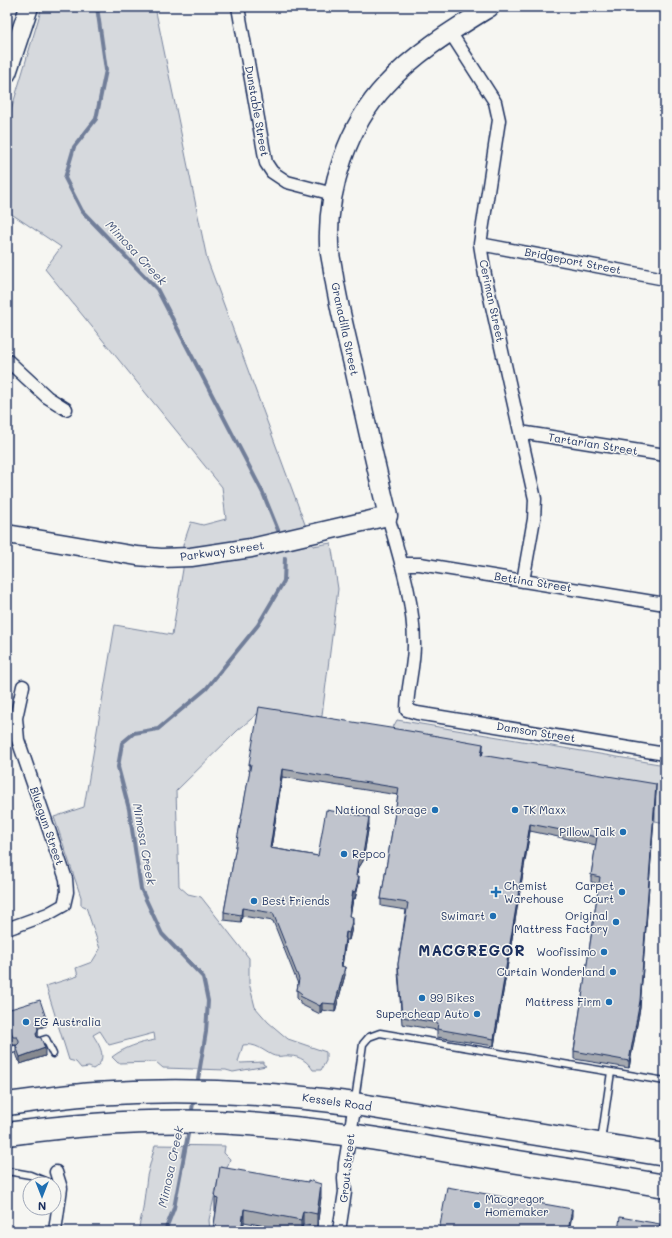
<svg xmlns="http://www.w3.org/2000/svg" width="672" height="1238" font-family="Mali,sans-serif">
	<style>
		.green { fill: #d6d9dd; stroke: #78849e }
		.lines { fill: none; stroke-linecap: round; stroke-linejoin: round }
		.stream { stroke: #717e99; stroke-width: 4 }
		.lane-casing { stroke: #1b2f5e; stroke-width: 9 }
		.street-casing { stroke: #1b2f5e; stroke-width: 15 }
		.secondary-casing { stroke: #1b2f5e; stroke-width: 21 }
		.highway-casing { stroke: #1b2f5e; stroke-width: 25 }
		.lane { stroke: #f6f6f2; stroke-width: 6 }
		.street { stroke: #f6f6f2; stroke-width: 12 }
		.secondary { stroke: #f6f6f2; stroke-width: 18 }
		.highway { stroke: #f6f6f2; stroke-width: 22 }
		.wall { fill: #a5a9b0; stroke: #1b2f5e }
		.shaded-wall { fill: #868990; stroke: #1b2f5e }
		.building { fill: #c0c4cd; stroke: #1b2f5e }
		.poi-dot { fill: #1f6fb2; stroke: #f6f6f2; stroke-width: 1.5 }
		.labels { text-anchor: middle; stroke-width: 3; stroke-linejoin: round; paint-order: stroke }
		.street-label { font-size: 11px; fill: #1b2f5e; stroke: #f6f6f2 }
		.poi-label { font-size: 11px; fill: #1b2f5e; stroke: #f6f6f2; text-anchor: end }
		.water-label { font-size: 12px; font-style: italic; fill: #46567b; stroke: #f6f6f2 }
		.district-label { font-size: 15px; font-weight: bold; letter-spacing: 1px; fill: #1b2f5e; stroke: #f6f6f2 }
	</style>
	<rect width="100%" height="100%" fill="#f6f6f2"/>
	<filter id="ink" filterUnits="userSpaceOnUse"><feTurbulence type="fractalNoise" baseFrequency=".025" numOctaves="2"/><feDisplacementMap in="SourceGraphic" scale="8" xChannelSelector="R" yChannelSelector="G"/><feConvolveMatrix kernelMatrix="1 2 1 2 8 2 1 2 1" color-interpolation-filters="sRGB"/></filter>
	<g filter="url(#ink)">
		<path class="green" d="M42,7H155L207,259L313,546L331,543L338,589L321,723L257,714L237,731L176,791L179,886L188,894L201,897L249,958V983L255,1007L268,1022L288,1039L326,1052V1061L321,1070H313C308,1062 300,1056 290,1056C283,1055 279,1058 272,1055C262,1050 256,1043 243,1045L238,1062L241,1063L263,1062V1064L266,1066L233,1072L226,1070L163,1068L156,1062L118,1063L112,1057C125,1047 139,1043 155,1040L154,1033L109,1045L100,1031L93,1035C100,1046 109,1060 93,1069L89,1067L81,1068L76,1062L69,1060L46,986L78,976L76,968L92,962L100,949L86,907L81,905V897L54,817L84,807L115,625L172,635L183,569V545L191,522L203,525L226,519L222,487L45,269L61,247L7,211V124Z
			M397,720L665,765V823L655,821L656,791L547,769L535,763L518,766L481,763L482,751L392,729Z
			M155,1145L225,1146L224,1153L230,1159L227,1168L220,1171L209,1220L210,1231H138L143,1209L147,1176Z"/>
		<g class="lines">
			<path class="stream" d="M97,7L106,70L96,119L74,147L65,178L82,211L157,289L263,493L278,530
				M197,1085L206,1032L208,1001L203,977L162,934L141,889L129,809L118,767L122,743L134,733L158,729L206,689L258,625L284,581L285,558
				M191,1116L194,1097
				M165,1231L174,1208L189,1129"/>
			<g class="lane-casing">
				<path id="lane" d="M40,1041L46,1039L53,1054
					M7,1051L15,1049
					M355,1100L363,1044L369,1037L380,1033L665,1081
					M601,1141L611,1072
					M7,1171L30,1175L52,1184"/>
			</g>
			<g class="street-casing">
				<path id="street" d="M238,7L266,163L272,172L287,182L333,194
					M450,32L495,102L499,120L480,244L485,275L535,499L534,519L523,581
					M480,244L665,279
					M7,360L47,397L66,409
					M520,432L665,455
					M388,516C400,559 414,601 414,645C414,667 407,688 407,710L417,713L665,754
					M401,564H420L665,604
					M7,929L48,914L64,905L67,892L66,879L18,740L16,718L23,686
					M55,1231L61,1188L56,1172
					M339,1231L345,1192L344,1179L345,1163L355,1104"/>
			</g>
			<g class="secondary-casing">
				<path id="secondary" d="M7,73L29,7
					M7,534L137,556L161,558L191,557L251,548L388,516C376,467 365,418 354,368C346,336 338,304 333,271C332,262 329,253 329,244C327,189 348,125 386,85C416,52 453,30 490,7"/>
			</g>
			<g class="highway-casing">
				<path id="highway" d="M7,1104C36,1100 65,1096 94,1094C181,1088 269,1092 355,1104L665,1155
					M7,1134C95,1122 184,1117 273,1126C334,1131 394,1142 454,1152C525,1163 595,1174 665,1186"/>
			</g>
			<use href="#lane" class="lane"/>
			<use href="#street" class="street"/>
			<use href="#secondary" class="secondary"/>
			<use href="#highway" class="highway"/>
		</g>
		<path class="wall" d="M483,751L482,756L656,791L640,1008L629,1068L574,1059V1051L599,884L591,882V875L596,845L530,831L494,1046L437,1037V1030L402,1024L398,972V964L406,910L381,906V899L398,795L282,777L271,848L318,856L369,824L363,861L358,869L357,876L359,883L355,899H353L350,916L353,924L349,940H346L342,966L345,975L335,1012L322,1010L320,1014L300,1004V1001L297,998V990L298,984L273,921L242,916L241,922L224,920V912L250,771H249V764Z
			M7,1010L46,1026L38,1028V1037L45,1056L20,1064L16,1053V1046L17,1045H13L7,1027Z
			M321,1197L317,1227L303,1224L302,1231H292L244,1222L243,1231H213L216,1212L215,1211V1198Z"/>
		<path class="shaded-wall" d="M483,744V751L481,763V755Z
			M282,769V777L270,855V848Z
			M656,784V791L640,1008L629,1068V1061Z
			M369,817V824L363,861L358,869L356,883V876L358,861Z
			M530,824V831L494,1046V1039Z
			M359,876V883L355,899V892Z
			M353,891V899L349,923V916Z
			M242,908V916L241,922V915Z
			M353,917V924L349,940V933Z
			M346,932V940L341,973V966Z
			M345,967V975L335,1012V1004Z
			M322,1003V1010L320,1014V1006Z
			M46,1018V1026L36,1029V1022Z
			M38,1029V1037L36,1042V1034Z
			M45,1048V1056L20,1064V1057Z
			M321,1184V1197L317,1227V1214Z
			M244,1209V1222L243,1231H241Z
			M572,1209V1216L569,1231H568Z
			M303,1211V1224L301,1231V1220Z"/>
		<path class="building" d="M259,707L409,731L483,744L481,755L656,784L640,1001L629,1061L574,1051L600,877L591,875L597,837L530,824L494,1039L437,1029L438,1023L402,1017L398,964L408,903L381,899L399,788L282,769L270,848L318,856L326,810L369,817L363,854L358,861L356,876H359L355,892L353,891L349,916L353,917L349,933L346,932L341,966L345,967L335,1004L322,1003L320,1006L300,996L302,994L297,990L299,979L273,913L242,908L241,915L224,912L251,764H249Z
			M40,1000L46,1018L36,1022L38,1029L36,1034L37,1037L41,1038L45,1048L20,1057L16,1046L19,1043V1040L17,1037H13L7,1019V1010Z
			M220,1167L308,1182V1180L321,1184L317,1214L303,1211L301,1220L244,1209L241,1231H213L218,1199L215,1198Z
			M447,1187L572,1209L568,1231H439Z
			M620,1217L660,1224L659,1231H618Z"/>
	</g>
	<g class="poi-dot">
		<circle cx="435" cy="810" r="4"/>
		<circle cx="515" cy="810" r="4"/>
		<circle cx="623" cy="832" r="4"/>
		<circle cx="344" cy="854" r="4"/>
		<path d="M494 886h4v4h4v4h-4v4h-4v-4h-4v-4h4z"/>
		<circle cx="622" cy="892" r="4"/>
		<circle cx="254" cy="901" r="4"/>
		<circle cx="493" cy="916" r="4"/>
		<circle cx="616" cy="922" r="4"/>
		<circle cx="604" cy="952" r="4"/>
		<circle cx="613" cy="972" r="4"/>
		<circle cx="422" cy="998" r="4"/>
		<circle cx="609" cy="1002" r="4"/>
		<circle cx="477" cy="1014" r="4"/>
		<circle cx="26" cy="1022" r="4"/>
		<circle cx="477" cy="1205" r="4"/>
	</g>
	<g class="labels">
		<g class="street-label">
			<text transform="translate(257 111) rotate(80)" y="4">Dunstable Street</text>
			<text transform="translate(573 261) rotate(11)" y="4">Bridgeport Street</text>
			<text transform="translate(492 301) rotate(78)" y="4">Ceriman Street</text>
			<text transform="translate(345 329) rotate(78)" y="4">Granadilla Street</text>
			<text transform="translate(593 444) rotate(9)" y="4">Tartarian Street</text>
			<text transform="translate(222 551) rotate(-8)" y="4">Parkway Street</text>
			<text transform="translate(533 582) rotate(9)" y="4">Bettina Street</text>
			<text transform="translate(536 732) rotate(9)" y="4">Damson Street</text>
			<text transform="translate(47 826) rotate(71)" y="4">Bluegum Street</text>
			<text transform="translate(337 1102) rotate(8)" y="4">Kessels Road</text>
			<text transform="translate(347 1168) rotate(-84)" y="4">Grout Street</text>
		</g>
		<g class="poi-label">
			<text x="427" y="814">National Storage</text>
			<text x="523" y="814" text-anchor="start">TK Maxx</text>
			<text x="615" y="836">Pillow Talk</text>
			<text x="352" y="858" text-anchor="start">Repco</text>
			<text x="504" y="890" text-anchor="start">Chemist<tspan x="504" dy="13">Warehouse</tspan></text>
			<text x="614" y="890">Carpet<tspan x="614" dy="13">Court</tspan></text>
			<text x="262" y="905" text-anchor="start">Best Friends</text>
			<text x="485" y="920">Swimart</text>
			<text x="608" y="920">Original<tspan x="608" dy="13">Mattress Factory</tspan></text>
			<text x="596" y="956">Woofissimo</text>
			<text x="605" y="976">Curtain Wonderland</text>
			<text x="430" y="1002" text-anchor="start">99 Bikes</text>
			<text x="601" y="1006">Mattress Firm</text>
			<text x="469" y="1018">Supercheap Auto</text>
			<text x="34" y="1026" text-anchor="start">EG Australia</text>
			<text x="485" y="1203" text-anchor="start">Macgregor<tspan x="485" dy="13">Homemaker</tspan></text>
		</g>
		<g class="water-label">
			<text transform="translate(136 253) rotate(47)" y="4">Mimosa Creek</text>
			<text transform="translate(144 844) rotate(80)" y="4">Mimosa Creek</text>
			<text transform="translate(171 1167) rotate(-78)" y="4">Mimosa Creek</text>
		</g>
		<g class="district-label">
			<text x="472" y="956">MACGREGOR</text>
		</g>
	</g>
	<rect width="672" height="1238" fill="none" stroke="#f6f6f2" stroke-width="24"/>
	<rect x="12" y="12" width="648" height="1214" fill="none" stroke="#1b2f5e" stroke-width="1.5" filter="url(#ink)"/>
	<g transform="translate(42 1196) rotate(180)"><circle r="19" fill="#f6f6f2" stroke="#9ea6b7"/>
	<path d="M0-3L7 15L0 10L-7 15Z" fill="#1f6fb2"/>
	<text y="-6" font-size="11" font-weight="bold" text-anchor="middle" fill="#1b2f5e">N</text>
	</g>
</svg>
